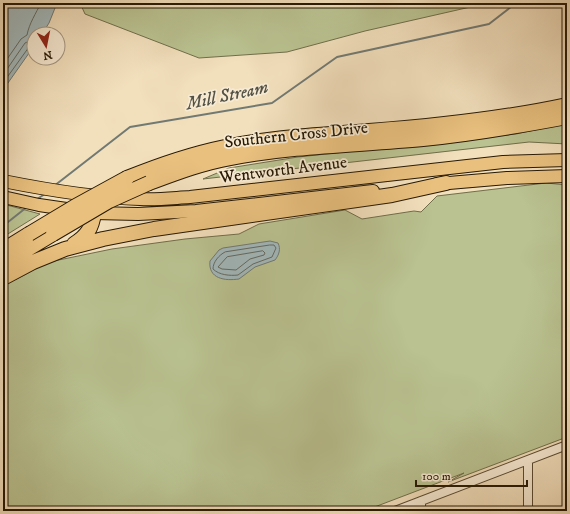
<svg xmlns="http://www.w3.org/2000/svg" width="570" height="514" font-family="'IM FELL DW Pica',serif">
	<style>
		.green { fill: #bac291; stroke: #706e4a }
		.water { fill: #a2b9bd; stroke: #717973 }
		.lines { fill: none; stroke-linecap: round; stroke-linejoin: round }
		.shore { stroke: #646960; stroke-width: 1 }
		.stream { stroke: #717973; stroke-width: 2 }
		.street-casing { stroke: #5a4a32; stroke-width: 10 }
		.primary-casing { stroke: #271904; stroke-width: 14 }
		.highway-casing { stroke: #271904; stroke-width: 16 }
		.street { stroke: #f7ead3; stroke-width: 8 }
		.primary { stroke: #e9c07e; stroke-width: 12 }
		.highway { stroke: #e9c07e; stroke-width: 14 }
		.highway-bridge-casing { stroke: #271904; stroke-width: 16; stroke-linecap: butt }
		.highway-bridge { stroke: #e9c07e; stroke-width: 14 }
		.labels { text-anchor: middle; stroke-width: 3.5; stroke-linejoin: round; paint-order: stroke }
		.street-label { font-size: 17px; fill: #271904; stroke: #f7ead3 }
		.water-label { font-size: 18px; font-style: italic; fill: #525145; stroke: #f7ead3 }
	</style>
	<rect width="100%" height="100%" fill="#f2dfbc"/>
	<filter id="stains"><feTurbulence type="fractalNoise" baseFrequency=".005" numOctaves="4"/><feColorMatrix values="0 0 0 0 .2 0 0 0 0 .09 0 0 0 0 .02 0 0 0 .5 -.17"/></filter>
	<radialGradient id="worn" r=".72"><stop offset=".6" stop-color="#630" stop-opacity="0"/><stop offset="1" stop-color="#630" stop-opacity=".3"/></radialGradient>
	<path class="green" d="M80,3H488L365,31L287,52L199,58L85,14Z
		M567,123V144L529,142L203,179L229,168L298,157L516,134Z
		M546,183L567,185V437L448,482L464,473L364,511H3V286L49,262L112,249L185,239L239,234L259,224L345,210L362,219L414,211L421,212L437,196Z
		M3,204L40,214L3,237Z"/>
	<path class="water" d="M3,3H57L49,23L42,34H34V46L3,90Z
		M270,241L278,243C281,249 279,255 275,260L255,267L239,279C225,281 208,279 210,261L219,250L223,248Z"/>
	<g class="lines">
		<path class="shore" d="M3,65L21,39L27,35C29,24 36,13 41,3
			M3,75L25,43L34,39
			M3,83L29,47L34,45
			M270,245H274L276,248L272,257L253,264L238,275C230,276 219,275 213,269C213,262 219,255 225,252Z
			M263,251L265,253L264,255L250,259L236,270L222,269L218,267L227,257Z"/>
		<path class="stream" d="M54,186L130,127L272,103L337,57L489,24L516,3
			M37,199L45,194
			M3,226L27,207"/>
		<g class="street-casing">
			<path id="street" d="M528,460V511
				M421,501V511
				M395,511L567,445"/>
		</g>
		<g class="primary-casing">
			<path id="primary" d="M3,181C48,190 94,198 140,199C157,200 173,198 190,197L503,162L567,160
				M437,184L507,178L567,176
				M3,197L39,205L94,213L138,214L196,211L373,191"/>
		</g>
		<g class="highway-casing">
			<path id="highway" d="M127,178C159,165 191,154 225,147C272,137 321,135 369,131C435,126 502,119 567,105
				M149,183C176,173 202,163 230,158C294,146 359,145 423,139C472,134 519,126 567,117
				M74,244C87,236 92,228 94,213
				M3,250L29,234
				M3,264L53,234
				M3,278L33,262L65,249L103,239L154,229L392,195L446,183"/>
		</g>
		<use href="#street" class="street"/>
		<use href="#primary" class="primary"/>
		<use href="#highway" class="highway"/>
		<g class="highway-bridge-casing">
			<path id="highway-bridge" d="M29,234L74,207L127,178
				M53,234L109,201L149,183"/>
		</g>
		<use href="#highway-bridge" class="highway-bridge"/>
	</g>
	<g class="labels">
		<g class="street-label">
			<text transform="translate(296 134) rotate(-6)" y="6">Southern Cross Drive</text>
			<text transform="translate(283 169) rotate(-7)" y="6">Wentworth Avenue</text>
		</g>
		<g class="water-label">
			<text transform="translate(227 95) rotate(-12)" y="6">Mill Stream</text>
		</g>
	</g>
	<rect width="570" height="514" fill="none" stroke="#f2dfbc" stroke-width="16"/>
	<rect x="4" y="4" width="562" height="506" fill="none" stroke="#271904" stroke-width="2"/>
	<rect x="8" y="8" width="554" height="498" fill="none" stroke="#271904"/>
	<g transform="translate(46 46) rotate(170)"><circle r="19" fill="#f7ead3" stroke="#a49680"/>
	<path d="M0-3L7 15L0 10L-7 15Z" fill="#8f2418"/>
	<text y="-6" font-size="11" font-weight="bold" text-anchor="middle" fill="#271904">N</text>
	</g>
	<path d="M416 480v6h111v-6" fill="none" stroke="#271904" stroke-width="2"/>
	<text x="422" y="480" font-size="12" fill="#271904" stroke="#f7ead3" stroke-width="3" paint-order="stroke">100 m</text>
	<rect width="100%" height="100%" filter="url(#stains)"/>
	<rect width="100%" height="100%" fill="url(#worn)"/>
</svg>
